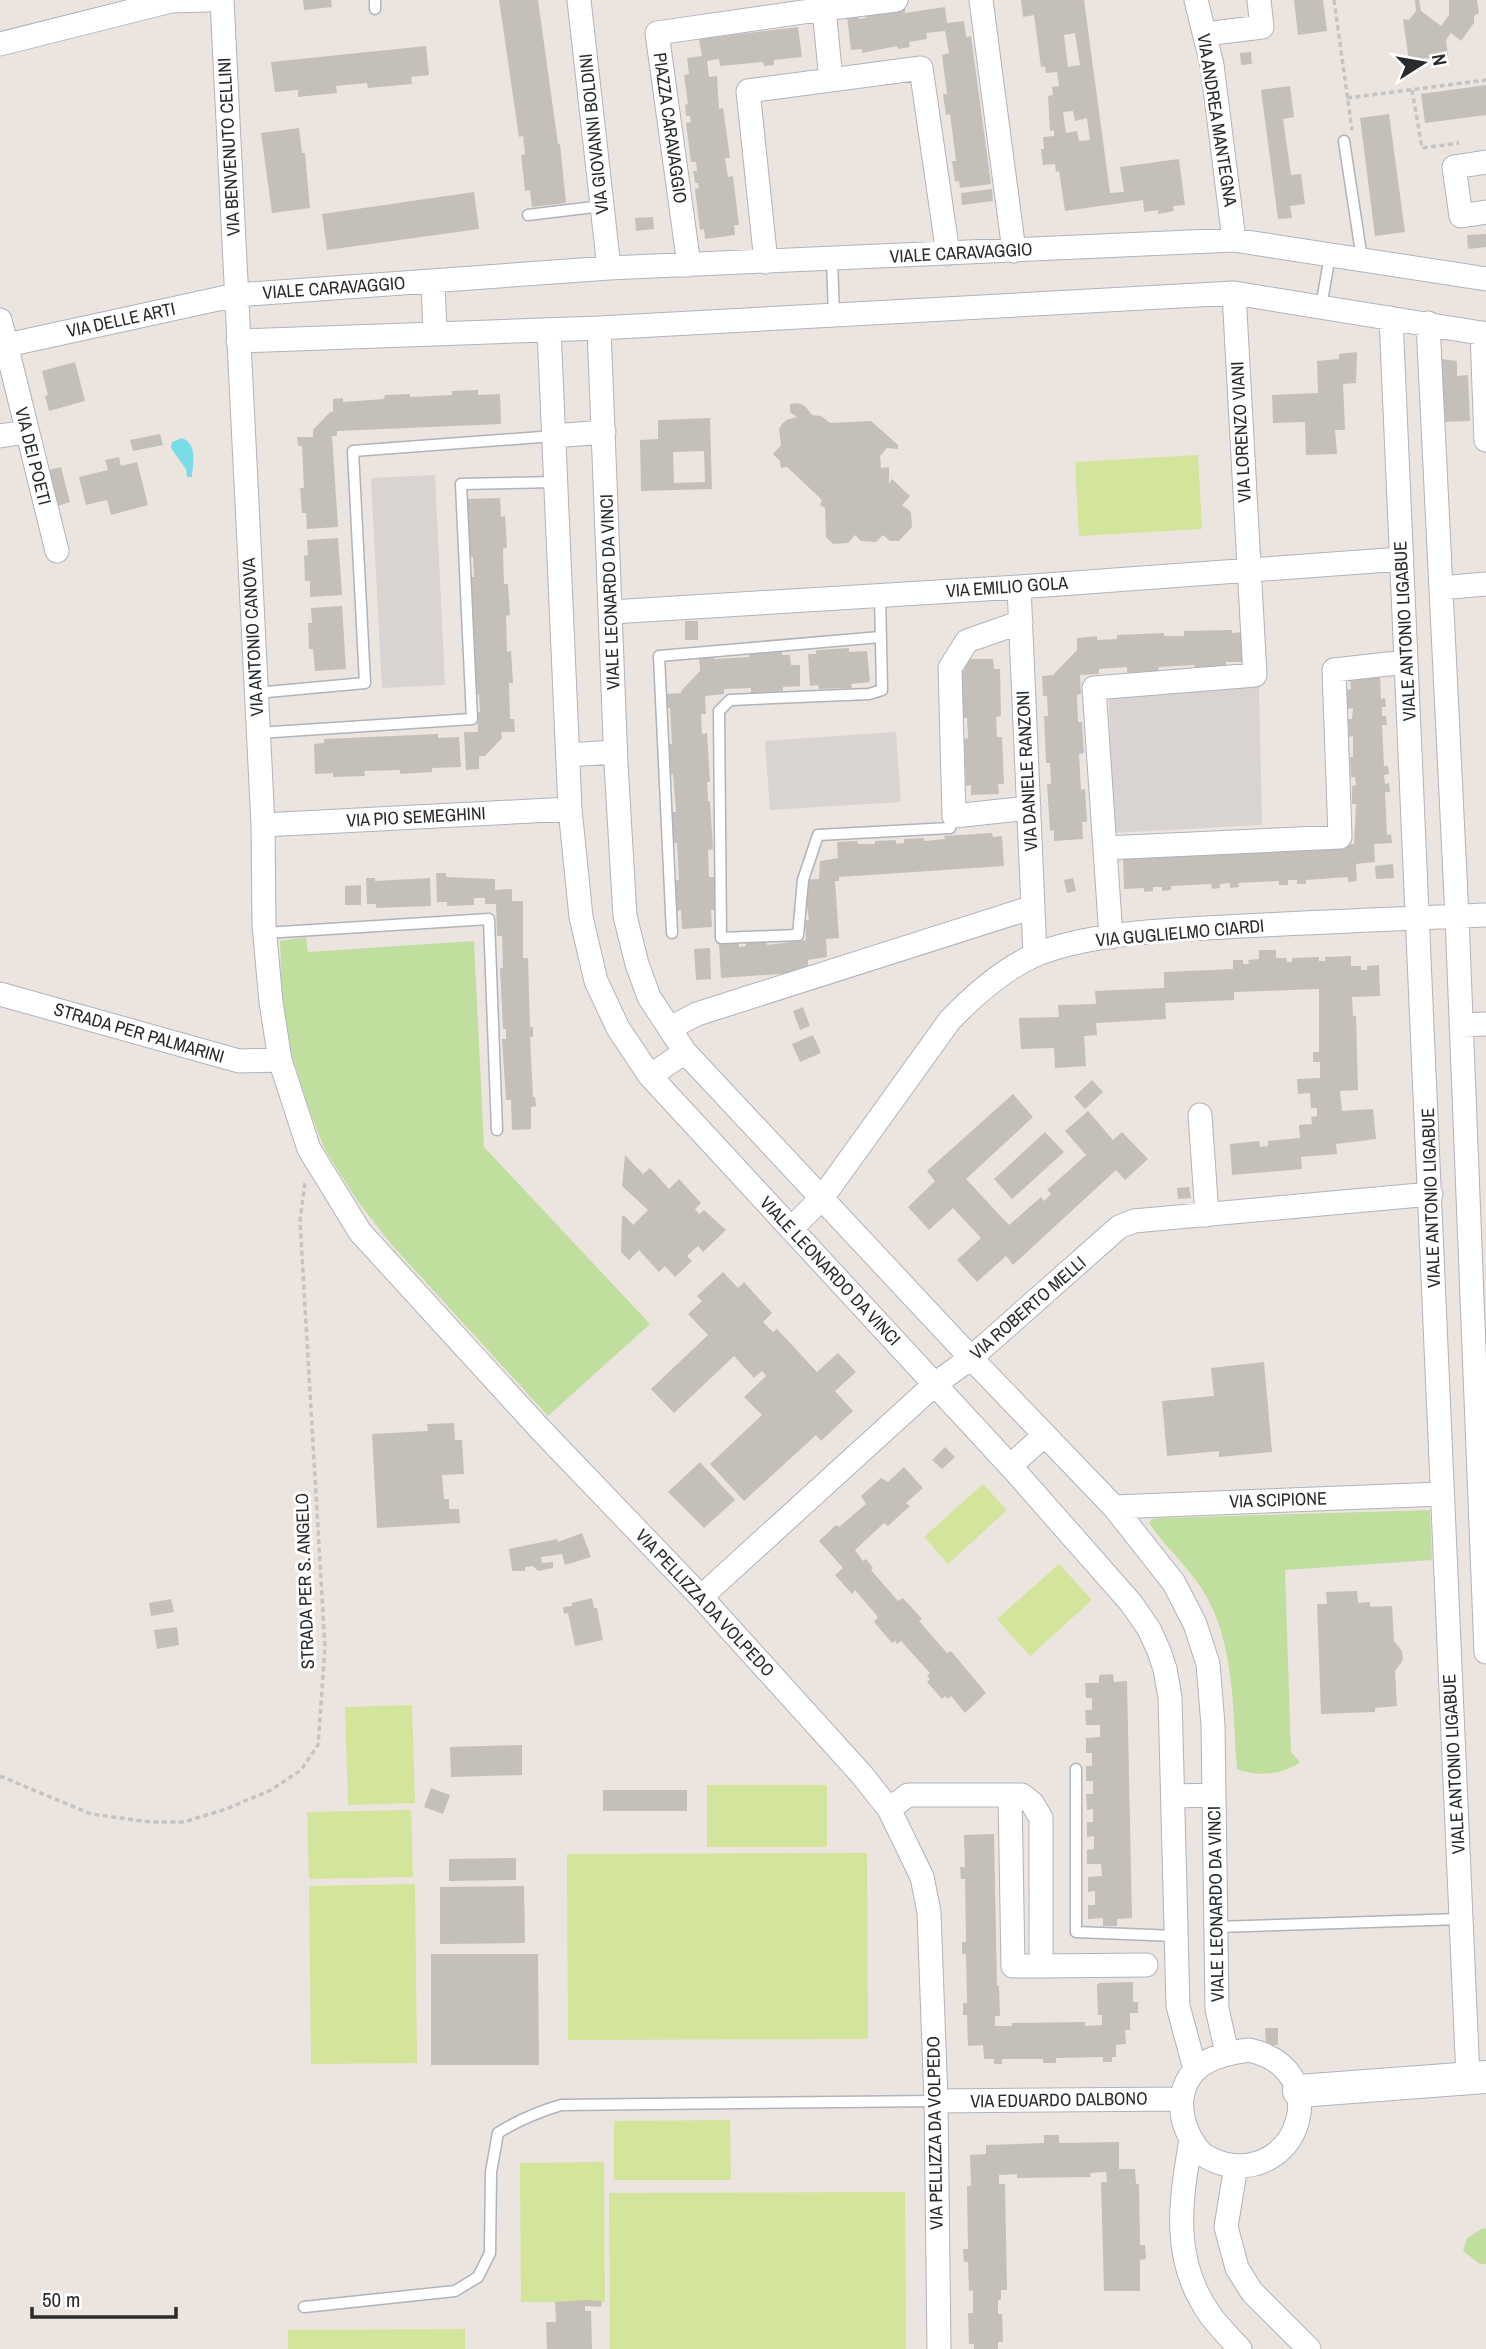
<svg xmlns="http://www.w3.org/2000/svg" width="1486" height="2349" font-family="'Archivo Narrow',sans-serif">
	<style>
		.green { fill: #c0df9f }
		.pitch { fill: #d3e59b }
		.plaza { fill: #d9d4d1 }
		.water { fill: #79dde7 }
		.building { fill: #c5bfba; fill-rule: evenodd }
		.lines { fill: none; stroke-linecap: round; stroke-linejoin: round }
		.lane-casing { stroke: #afb3bb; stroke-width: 13 }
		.street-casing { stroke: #afb3bb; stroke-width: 25 }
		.secondary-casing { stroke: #afb3bb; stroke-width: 34 }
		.path { stroke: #c4c4c4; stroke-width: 3.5; stroke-dasharray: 5 3.5; stroke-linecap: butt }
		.lane { stroke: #fff; stroke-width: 10 }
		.street { stroke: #fff; stroke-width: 23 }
		.secondary { stroke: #fff; stroke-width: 32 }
		.labels { text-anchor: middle; stroke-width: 6; stroke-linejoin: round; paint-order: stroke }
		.street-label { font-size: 18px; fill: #2b2b2b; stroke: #fff }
	</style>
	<rect width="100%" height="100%" fill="#ece4df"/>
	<path class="green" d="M306,937L308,952L474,941L484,1147L650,1324L548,1416L391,1244L359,1203L325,1150L308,1106L292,1055L282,1001L280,941Z
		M1430,1510L1432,1560L1285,1570L1291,1752L1300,1762C1284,1775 1255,1777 1237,1769C1232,1708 1236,1640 1200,1586C1185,1564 1164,1545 1149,1523L1152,1519L1162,1518Z
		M1483,2228L1486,2229V2264H1480L1463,2251L1467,2238Z"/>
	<path class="pitch" d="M1198,455L1202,529L1079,536L1075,462Z
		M983,1484L1007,1510L948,1564L924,1537Z
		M1059,1564L1092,1600L1030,1656L997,1619Z
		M412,1705L415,1803L348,1805L345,1707Z
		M707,1785H827V1847H707Z
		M411,1810L413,1877L309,1879L307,1812Z
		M867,1853L868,2039L568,2040L567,1854Z
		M415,1884L417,2063L311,2064L309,1886Z
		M730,2120L731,2180H614V2121Z
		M604,2162L605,2302H521L520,2163Z
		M905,2192L906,2349H610L609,2193Z
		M465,2329V2349H288V2330Z"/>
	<path class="plaza" d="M435,475L445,685L382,688L371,478Z
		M1259,686L1262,825L1112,833L1109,695Z
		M896,732L901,802L770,810L765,741Z"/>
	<path class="water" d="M182,438C198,444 193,463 192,477H187L186,469L171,448L172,442Z"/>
	<path class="building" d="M303,0H331L332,7L304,10Z
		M499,0H538L558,144H560L566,203L532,207L530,190L525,191L521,155L525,154L523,136L519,137Z
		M1021,0H1084L1110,193L1124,192L1120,167L1179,159L1185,205L1173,206L1174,211L1158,214V210L1144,212L1143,200L1065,211L1059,171L1056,172L1055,164L1043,165L1041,149H1044L1043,137L1054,136V130L1050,131L1048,96L1053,95L1052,87L1059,86L1057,72L1046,73L1045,66L1041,67L1034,15L1023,17ZM1075,33L1080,65L1068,67L1064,35ZM1073,111L1075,121L1087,118L1090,140L1079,141L1077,131L1066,133L1063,112Z
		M1294,0H1323L1327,31L1298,35Z
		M1415,0H1419L1421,11L1441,26L1449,15V0H1477L1479,13L1474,16V23L1461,41L1451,33L1446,40L1449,64L1431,66L1429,58L1409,61L1403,19L1409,20L1416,11Z
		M945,7L947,23L964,21L966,37L971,36L991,184L960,188L959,181L955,182L952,161H956L950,114L946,115L943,94H947L942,55L949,53L945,31L926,33L927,39L909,42L910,47L898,49L897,46L862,53V49L851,50L847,17L858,15L859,19L866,18L865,13L905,8V13Z
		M798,27L802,57L774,60V65L764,66L763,62L720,66L719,59L707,61L709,77L717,76L719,109L723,108L730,158H725L728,177L733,176L739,225H734L735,235L705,239L704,229L700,230L695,189L699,188L698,183H695L693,171H697L696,162H691L686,123L691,122L690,116H686L685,105L688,104L684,75L689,74L687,58L702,56L699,39Z
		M426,46L429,75L411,77L412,84L368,88L367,83L336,86L337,93L298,97V90L275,92L271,62Z
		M1251,52L1252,64L1241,65L1240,53Z
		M1486,85V115L1425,123L1421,94Z
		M1290,86L1294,117L1283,119L1291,175L1301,174L1305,204L1290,206L1292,218L1278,219L1261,90Z
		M1389,114L1405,232L1375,236L1360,118Z
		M299,128L302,153H305L310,208L272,213L261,133Z
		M992,189L993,201L962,205L961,193Z
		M474,192L479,229L327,250L322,214Z
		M653,217L654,229L636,231L635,218Z
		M1486,234V247L1468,249L1467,235Z
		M1357,352L1356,383L1343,384L1345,430H1335L1337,454L1306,455L1305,422L1273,423L1272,395L1318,393L1317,361L1339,359V354Z
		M1442,359L1457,361V376L1468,375L1470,421L1442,422L1440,377L1442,376Z
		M75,362L85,401L49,411L45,396L48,395L42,371Z
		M478,390V395L500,394L501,424L337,431V436H332L338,527L307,529L306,513H302L300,488H304L302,446H298L297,437H313V430L330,412H333V399L343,398V402L384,399L385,395L410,394V397L452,395V391Z
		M798,403L805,406L812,415L821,416L830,423L871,421L898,445V449L887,448L880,456L881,468L889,467V484L892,479L910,496L902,505L911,512L912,527L899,541H890L883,535L876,542L861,541L855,535L848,543L833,544L826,537L825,508L820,505L822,500L787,467L781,468L780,461L773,454L781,445L779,429L782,424L786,420L797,417L790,412V404Z
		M710,418L712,489L641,491L640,440L658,439V420ZM704,451L705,482L674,483L673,452Z
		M160,434L163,445L133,451L130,440Z
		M119,457L121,466L137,462L148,505L111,515L107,500L86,505L79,477L108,470L105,460Z
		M61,467L70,502L58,506L49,470Z
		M500,498L501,517L505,516L507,548H503L504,584H508L510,615L506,616L507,652L511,651L513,683H509L510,719H514L515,732H501L502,738L485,756H479V769L466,770L464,732H478L477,712H480L479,694H474L469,577H474L473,557H469L467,499Z
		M338,538L342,595L310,597V581H305L304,556L308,555L307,540Z
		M342,606L346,669L315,671L313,649H309L308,623H312L311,608Z
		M685,621H698V640H685Z
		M1232,630V633L1243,632L1244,662H1226V668L1195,669L1194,665L1159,667L1158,671L1127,673V667L1099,669V674L1080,675L1081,694L1077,695L1078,722H1082L1084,753L1079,754L1081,790L1085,789L1087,822H1082L1083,839L1054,841V830L1050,831L1047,784H1051L1050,763H1046L1044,716H1048L1047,696H1043L1042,676L1053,675L1077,650V638L1097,636V640L1117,639V635L1164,633V636H1184V631Z
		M849,648V652L867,651L870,682L851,684L852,688L819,689L818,685L810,686L808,654H816V650Z
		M782,651V655H790L791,665H800V686L783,687V691L751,693V688L724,689V694L705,696L706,714H701L702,734L707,733L710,782H707L708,801H710L713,849L708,850L709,877H714L716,910H711L712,927L682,929L681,910L677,911L675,880H679L677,843H673L671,812H676L673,774L670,775L668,744H672L670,708H666L665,694L681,693V691L700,671L699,656L714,655V659L749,657V653Z
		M965,659H993L994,669H1000L1001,716L996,717L997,737H1002L1004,784H998L999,794L971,795V785L966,786L964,739L968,738L967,718H963L962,670H965Z
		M1380,677L1381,699L1385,698L1386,707H1382V716H1386L1387,725H1382L1384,766H1388L1389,774L1384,775L1385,784L1389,783L1390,792H1385L1387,835L1391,834L1392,843L1374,844L1375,862L1356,864L1357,881L1348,882V877L1306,880V884H1297V880H1288V885H1279V881L1238,883L1239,887L1230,888V883L1220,884V888L1212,889L1211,884L1171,886V890L1162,891V887H1153V891L1144,892V888L1124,889L1123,858L1159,857V853L1267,852V847L1295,851V846L1354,844L1356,804H1352V786L1356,785L1355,777H1351L1350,757H1353V736L1349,737L1348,719H1352L1353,708L1347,709V690L1351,689L1350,678Z
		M438,734V738L459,737L461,767L432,768V772L400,774V770L364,771L365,776L333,777V773L315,774L314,744L324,743V739Z
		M992,833L993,837L1002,836L1004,866L839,877V881H835L839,938L826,939L827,957L808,960V972L721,978L719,944L739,943V947L746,946V943L767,942V945L806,940L805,920H809L803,880L819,879L820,861L838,858L837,842L857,841L858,844H875V841L896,840V844L904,843V839L924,838V841L945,839L944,836Z
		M1393,864L1394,878L1376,879L1375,866Z
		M436,873H446V877L495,879V890L512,889V901H523V958H528L530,1027H533V1037H530L533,1097H535L536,1106L531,1107V1129L512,1130L511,1100H506L502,1039H506V1029H503L500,968H503L502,936H497L496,904H485V898H474V905L447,906V902H437Z
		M366,878H375V881L430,878L431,906L376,908V904H367Z
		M1073,878L1076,891L1067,893L1064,880Z
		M361,885V905H345V886Z
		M710,948L711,979L696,980L694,949Z
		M1259,950H1276V958H1286L1287,962H1292V958L1319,957V961H1325V957L1351,956V966H1361V970H1367V966L1379,965L1380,996L1352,997L1353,1016H1356L1358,1090L1340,1091L1342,1111L1373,1109L1376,1139L1336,1144L1337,1154L1301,1157L1302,1169L1232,1175L1230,1144L1259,1141L1260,1147L1268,1146V1141L1300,1138L1299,1125L1312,1124L1311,1117L1317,1116V1108H1311L1310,1093L1298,1094L1297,1079L1320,1078V1062H1313V1052H1319V989L1234,992V1000L1165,1003L1166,1019L1096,1023L1097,1035L1084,1036L1086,1066L1055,1068L1054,1048L1021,1049L1019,1018L1059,1017L1058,1005L1096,1004L1095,991L1164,988V972L1233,969V960H1243V964H1249L1248,960L1259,959Z
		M803,1007L810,1026L800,1030L793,1011Z
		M813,1035L821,1053L800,1062L792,1044Z
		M1092,1080L1103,1092L1085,1109L1074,1097Z
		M1013,1094L1033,1117L966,1179L1009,1225L1041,1197L1044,1201L1051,1194L1047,1190L1086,1155L1065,1131L1088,1111L1113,1140L1122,1132L1148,1159L1125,1180L1116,1170L1013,1265L1006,1256L977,1282L957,1260L981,1238L953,1208L929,1230L908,1207L935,1181L927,1171Z
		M1045,1132L1064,1152L1012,1199L994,1179Z
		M625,1155L643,1174L650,1168L669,1189L679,1179L701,1203L695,1209L699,1214L704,1210L726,1230L703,1252L698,1246L687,1256L692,1261L675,1277L665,1266L659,1272L639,1250L629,1260L621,1252L622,1217L624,1215L633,1225L648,1210L622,1186Z
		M1189,1187L1191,1198L1178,1199L1177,1188Z
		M723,1272L738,1288L744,1282L772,1313L763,1322L773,1332L777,1329L817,1372L838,1353L856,1372L835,1391L853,1411L821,1441L816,1435L744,1501L710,1464L762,1415L744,1397L766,1376L762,1371L754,1378L734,1356L674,1413L651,1389L708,1335L688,1314L702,1301L697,1296Z
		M1264,1362L1272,1452L1219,1457V1451L1167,1456L1162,1401L1214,1396L1211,1368Z
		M454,1423L455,1440H462L464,1474L442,1475L444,1499H449V1509H459L460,1523L377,1528L372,1434L428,1431L427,1424Z
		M945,1447L955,1457L942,1469L932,1460Z
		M700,1462L735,1500L704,1528L668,1492Z
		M904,1467L923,1488L906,1503L910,1506L888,1526L884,1523L855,1550L863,1561L866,1559L873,1568L871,1570L898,1601L903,1598L922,1619L919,1621L947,1653L951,1651L986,1693L965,1713L951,1696L948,1699L945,1696L942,1699L927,1682L930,1679L927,1676L930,1673L901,1641L897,1644L895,1641L892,1643L874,1622L878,1617L855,1590L852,1594L835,1575L843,1568L819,1541L836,1525L839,1527L866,1504L861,1496L881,1478L888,1482Z
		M582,1533L591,1557L565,1565L562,1554L541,1557L542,1563L553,1562V1568L538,1571L533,1566L525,1567V1571H512L509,1549L557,1539L558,1542Z
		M1357,1591L1358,1603L1370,1602V1607L1392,1606L1394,1641L1402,1651L1403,1660L1395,1671L1397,1706L1375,1708V1712L1321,1714L1317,1604H1327L1326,1592Z
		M592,1598L594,1608H597L603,1640L575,1646L568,1613L564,1614L563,1607L572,1606V1603Z
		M171,1599L174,1612L151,1616L149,1603Z
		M177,1627L179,1645L157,1649L154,1630Z
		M1113,1674L1114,1682L1127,1681L1132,1918L1117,1919V1926H1103V1918L1088,1919V1905H1095V1891L1088,1892V1877L1102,1876L1101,1864H1087V1850L1094,1849V1836L1087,1837V1822H1093V1809L1087,1810L1086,1794H1093V1781H1086V1766H1092V1753H1086V1738L1100,1737V1725H1086L1085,1710H1092V1698H1086L1085,1683H1099V1675Z
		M522,1745V1775L451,1777L450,1747Z
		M431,1788L450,1795L443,1814L424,1807Z
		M603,1790H687V1811H603Z
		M994,1834L997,1986H999L1000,2016H995V2026H1012V2023L1085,2022V2026L1102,2025V2015H1098L1097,1985L1099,1983L1133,1982V2002H1138V2013H1130V2030H1125L1126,2044L1116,2045V2057H1112V2062H1103V2057L1056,2058V2063H1043V2059H1002V2064H994V2059H984L983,2045L968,2046L967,2015H963V2003H967L966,1954H962V1942H966L965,1879H961L960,1867H965L964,1835Z
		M516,1858V1880L449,1881V1859Z
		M524,1886L525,1943L440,1944V1887Z
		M431,1954H538L539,2065H431Z
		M1265,2028H1278V2045H1266Z
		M1044,2135H1059V2143L1119,2142V2169H1135L1136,2184H1139L1140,2245H1145L1146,2259L1140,2260V2291H1104L1101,2182H1107L1106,2172L1090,2173L1091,2177L1017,2178V2174L999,2175V2184H1005L1007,2290H1001V2300H998V2314H1002L1003,2342H998V2349H974V2344H969L968,2313H973V2290L969,2291L968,2262H964L963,2249H968L967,2186H971L970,2155L986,2154V2145L1044,2143Z
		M585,2300L602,2301L601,2307L585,2306V2311H591L592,2349H547L546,2322H556L555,2302Z"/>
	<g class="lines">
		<g class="lane-casing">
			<path id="lane" d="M375,9V0
				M1344,141L1362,259
				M528,215L602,206
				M832,259L834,315
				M1321,307L1330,255
				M880,595L882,690L869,694L730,700L719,711L721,938L798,935L803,880L818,835L950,828L954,816
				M256,693L365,683L353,451L554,436
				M258,733L472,719L461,484L556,482
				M265,933L489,919L497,1130
				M672,933L659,656L880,637
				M1076,1769V1932L1176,1936
				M1216,1927L1461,1919
				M304,2307L455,2291L478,2277L490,2253L491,2172L498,2133C518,2120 538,2112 561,2105L936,2101"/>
		</g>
		<g class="street-casing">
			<path id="street" d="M222,0L263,825L264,925L271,1002L280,1060L309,1149L360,1232L540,1429L701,1597L862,1775L889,1809L922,1877L929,1912L936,2101L939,2349
				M579,0L609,268
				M981,0L1014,251
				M1196,0L1212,65L1234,240
				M824,9L896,0
				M1205,34L1262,27L1259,0
				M0,44L171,1L207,0
				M1486,162L1454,167L1461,216L1486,212
				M766,262L748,91L921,68L948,254
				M689,265L657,33L824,9L831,80
				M433,281L435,334
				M1391,318L1468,2078
				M0,320L57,551
				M1428,323L1457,917L1486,1652
				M599,328L616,764L625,916L637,964L649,997L685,1052L971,1358L1114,1507L1174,1583L1195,1624L1208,1664L1213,1725L1217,2009L1227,2053
				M549,330L570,809L581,917L596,981L618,1028L650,1076L1013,1469L1131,1603L1149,1629L1159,1651L1165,1669L1170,1697L1178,2006L1195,2069
				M1482,333L1486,440
				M238,341L599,328L1234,293L1486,334
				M7,345L236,295L609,268L1234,240L1486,279
				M0,436L26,432
				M554,436L604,432
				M1019,587L1035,955
				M1441,588L1486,584
				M611,612L1019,587L1402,559
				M1021,622L967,641L950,668L954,816L1029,808
				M568,755L615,752
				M263,825L570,809
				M1105,848L1340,837L1334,670L1406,662
				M1111,937L1094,688L1255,675L1234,293
				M0,994L239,1061L280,1060
				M1461,1025L1486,1024
				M670,1028L697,1014L1033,907
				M650,1076L685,1052
				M1200,1115L1207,1215
				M791,1229L822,1198L950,1020C974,995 1001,971 1033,956C1085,933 1169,930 1226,927C1313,922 1399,919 1486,915
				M1010,1466L1045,1435
				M1114,1507L1442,1494
				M701,1597L935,1384L971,1358L1119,1227L1134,1221L1431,1194
				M1010,1795L1013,1966H1041
				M1173,1796L1214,1795
				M889,1809L908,1795H1022L1032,1803L1041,1818V1966L1146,1965
				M1249,2050C1335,2069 1301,2181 1224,2164C1214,2161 1203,2157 1197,2148C1186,2133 1180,2118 1182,2099C1186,2063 1218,2054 1249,2050Z
				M936,2101L1182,2099
				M1191,2140C1180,2203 1171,2261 1211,2316C1220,2328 1230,2338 1240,2349
				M1236,2166L1226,2227L1237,2268L1252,2292L1309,2349"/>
		</g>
		<g class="secondary-casing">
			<path id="secondary" d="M1299,2091L1486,2077"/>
		</g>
		<path class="path" d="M1334,0L1352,130
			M1412,90L1422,148L1459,143
			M1347,98L1486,80
			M0,1776L91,1814L150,1822H184L226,1809L271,1790L301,1770L318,1745L325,1648L300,1221L305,1182"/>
		<use href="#lane" class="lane"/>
		<use href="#street" class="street"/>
		<use href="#secondary" class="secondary"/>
	</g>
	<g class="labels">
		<g class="street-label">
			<text transform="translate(1217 120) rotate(81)" y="6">VIA ANDREA MANTEGNA</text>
			<text transform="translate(670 128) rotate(82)" y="6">PIAZZA CARAVAGGIO</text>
			<text transform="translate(594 134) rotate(-96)" y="6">VIA GIOVANNI BOLDINI</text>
			<text transform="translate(229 147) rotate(-93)" y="6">VIA BENVENUTO CELLINI</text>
			<text transform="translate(961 253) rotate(-3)" y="6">VIALE CARAVAGGIO</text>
			<text transform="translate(334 288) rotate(-4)" y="6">VIALE CARAVAGGIO</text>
			<text transform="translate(121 320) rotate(-12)" y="6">VIA DELLE ARTI</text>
			<text transform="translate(1241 432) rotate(-93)" y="6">VIA LORENZO VIANI</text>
			<text transform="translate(33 456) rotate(76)" y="6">VIA DEI POETI</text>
			<text transform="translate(1007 587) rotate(-4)" y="6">VIA EMILIO GOLA</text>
			<text transform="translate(610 592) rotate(-92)" y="6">VIALE LEONARDO DA VINCI</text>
			<text transform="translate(1405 631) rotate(-93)" y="6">VIALE ANTONIO LIGABUE</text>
			<text transform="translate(253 637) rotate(-93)" y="6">VIA ANTONIO CANOVA</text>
			<text transform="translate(1027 771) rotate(-93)" y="6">VIA DANIELE RANZONI</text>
			<text transform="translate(416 817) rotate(-3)" y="6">VIA PIO SEMEGHINI</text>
			<text transform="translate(1180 933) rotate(-5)" y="6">VIA GUGLIELMO CIARDI</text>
			<text transform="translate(139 1033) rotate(16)" y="6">STRADA PER PALMARINI</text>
			<text transform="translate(1431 1198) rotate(-92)" y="6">VIALE ANTONIO LIGABUE</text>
			<text transform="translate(830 1271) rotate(47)" y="6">VIALE LEONARDO DA VINCI</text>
			<text transform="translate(1028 1308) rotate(-41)" y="6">VIA ROBERTO MELLI</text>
			<text transform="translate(1278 1500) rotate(-2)" y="6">VIA SCIPIONE</text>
			<text transform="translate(305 1581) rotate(-92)" y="6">STRADA PER S. ANGELO</text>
			<text transform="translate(705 1603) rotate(47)" y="6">VIA PELLIZZA DA VOLPEDO</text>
			<text transform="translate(1454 1764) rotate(-93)" y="6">VIALE ANTONIO LIGABUE</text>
			<text transform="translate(1216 1904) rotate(-91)" y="6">VIALE LEONARDO DA VINCI</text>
			<text transform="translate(1059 2100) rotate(-1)" y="6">VIA EDUARDO DALBONO</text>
			<text transform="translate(935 2133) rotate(-91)" y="6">VIA PELLIZZA DA VOLPEDO</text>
		</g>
	</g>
	<g transform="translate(1423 63) rotate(79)" stroke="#ffffff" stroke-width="5" paint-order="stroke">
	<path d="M0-5L12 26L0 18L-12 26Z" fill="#2b2b2b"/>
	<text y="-10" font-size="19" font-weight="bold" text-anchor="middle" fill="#2b2b2b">N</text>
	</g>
	<path d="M32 2307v10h144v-10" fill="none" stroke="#2b2b2b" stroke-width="3.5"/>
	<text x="42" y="2307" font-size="21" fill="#2b2b2b" stroke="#ffffff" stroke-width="5" paint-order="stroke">50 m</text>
</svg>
